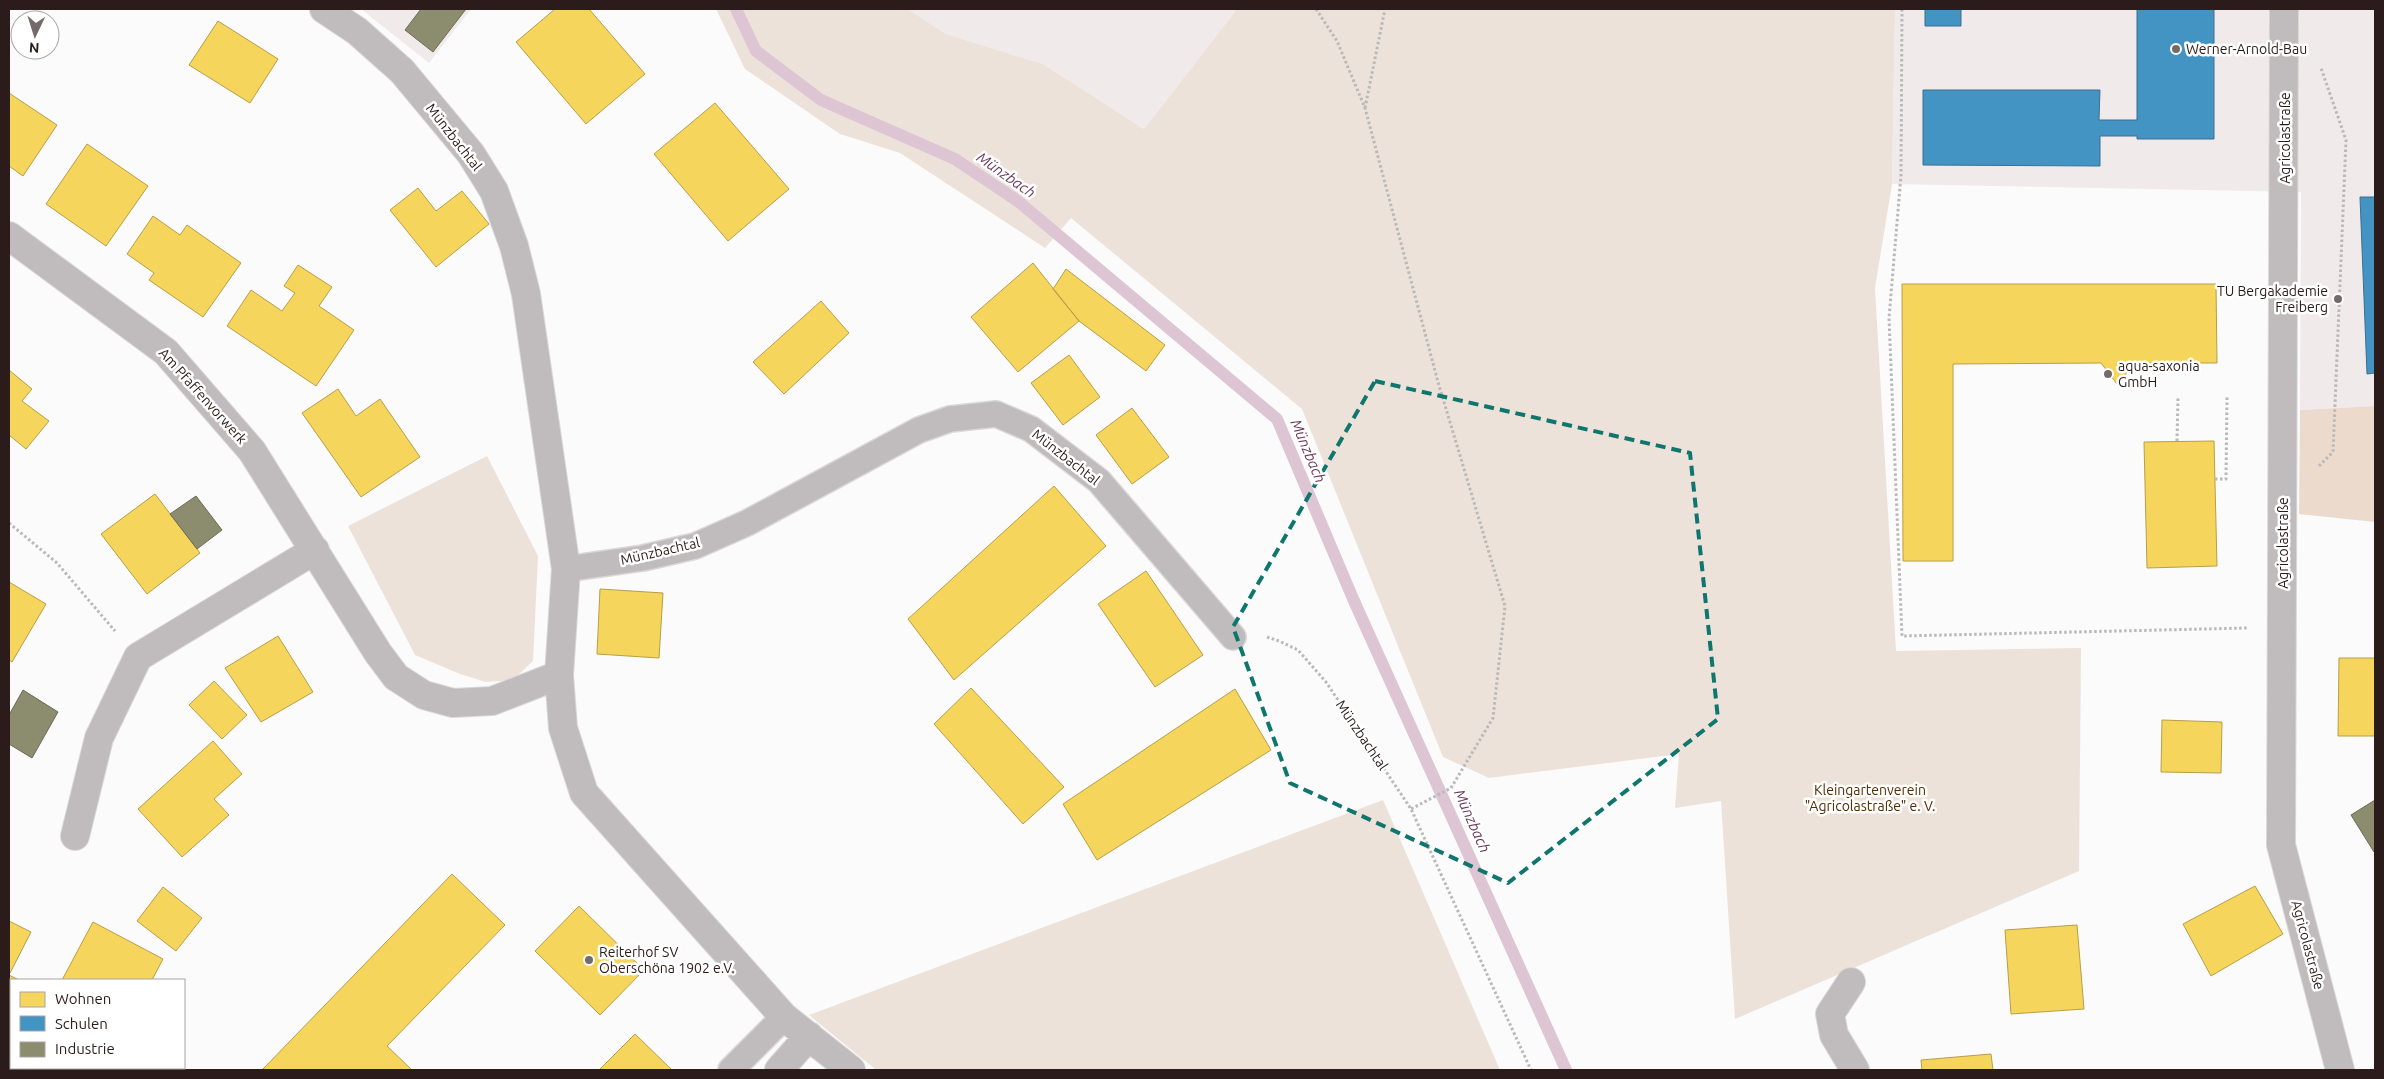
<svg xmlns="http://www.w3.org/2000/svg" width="2384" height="1079" font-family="Ubuntu,sans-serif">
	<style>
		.built { fill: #f1eaea }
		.green { fill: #ede2d9 }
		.forest { fill: #ecdbcd }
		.homes { fill: #f6d55c; stroke: #b99e48 }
		.schools { fill: #4393c3; stroke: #3c6f91 }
		.industry { fill: #8c8c6e; stroke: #6f6a55 }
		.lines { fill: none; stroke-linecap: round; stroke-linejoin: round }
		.stream { stroke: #dec5d3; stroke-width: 12 }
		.lane-casing { stroke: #dad7d7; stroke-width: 28 }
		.street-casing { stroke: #dad7d7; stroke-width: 30 }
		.path { stroke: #bab8b8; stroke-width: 3; stroke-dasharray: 2.5 2.5; stroke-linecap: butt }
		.lane { stroke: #c0bbbd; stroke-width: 25 }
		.street { stroke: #c0bbbd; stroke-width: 28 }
		.marked { fill: none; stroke: #0f766e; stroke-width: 4; stroke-dasharray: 10 6; stroke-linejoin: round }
		.poi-dot { fill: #746a69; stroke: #fff; stroke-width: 2 }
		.labels { text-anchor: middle; stroke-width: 5; stroke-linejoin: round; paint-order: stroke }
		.poi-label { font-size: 14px; fill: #2b1c1b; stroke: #fff; text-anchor: start }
		.street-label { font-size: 14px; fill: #2b1c1b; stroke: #fff }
		.park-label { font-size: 14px; fill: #532c00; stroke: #fff }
		.water-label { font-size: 15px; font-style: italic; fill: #6b3a58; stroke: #fff }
	</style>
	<rect width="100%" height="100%" fill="#fbfbfb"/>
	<path class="built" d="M361,9H471L429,63Z
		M908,9H1237L1144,129L1043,64L946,34Z
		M1895,9H2375V406L2300,410L2301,192L1892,184Z"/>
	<path class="green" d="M716,9H908L946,34L1043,64L1144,129L1237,9H1895L1892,184L1875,288L1896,651L2081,648L2079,871L1735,1019L1721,801L1675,808L1679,754L1489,778L1443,757L1302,409L1071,218L1045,248L900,153L840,134L745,69Z
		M487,456L538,556L533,661L513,680L486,682L460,674L415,655L348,526Z
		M1383,800L1500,1070H876L809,1015Z"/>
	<path class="forest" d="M2375,406V522L2299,514L2300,410Z"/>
	<path class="homes" d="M555,9H589L645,74L586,124L516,42Z
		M218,21L278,59L250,103L189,65Z
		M9,93L57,125L23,176L9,166Z
		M715,103L789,189L728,241L654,154Z
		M87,144L148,186L106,246L46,204Z
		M418,188L436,211L462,191L489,224L436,267L390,210Z
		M153,216L180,235L187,225L241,263L203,317L149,280L154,273L127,254Z
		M1033,263L1079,321L1018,372L971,317Z
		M298,265L332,287L319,306L354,330L316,386L227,326L251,290L282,311L295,293L284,286Z
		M1066,269L1165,345L1146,371L1079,321L1053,289Z
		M1902,284H2216L2217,363H2135L2117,384L2101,363L1953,364V561H1903Z
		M821,301L849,333L784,394L753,362Z
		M1069,355L1100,397L1063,425L1031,383Z
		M9,370L32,389L22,401L49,421L26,449L9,435Z
		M338,389L356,416L380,399L420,457L361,497L302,413Z
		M1132,408L1169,457L1132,484L1096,435Z
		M2214,441L2217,566L2147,568L2144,442Z
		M1054,486L1106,546L954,680L908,619Z
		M155,494L200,553L147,594L101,534Z
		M1146,571L1203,655L1155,687L1098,604Z
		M9,582L46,604L12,662L9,660Z
		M600,589L663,593L659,658L597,654Z
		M278,636L313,692L261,722L225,668Z
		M2339,658H2375V736H2338Z
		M214,681L247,715L222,739L189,705Z
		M971,688L1064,787L1023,824L934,724Z
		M1235,689L1271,750L1097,860L1063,804Z
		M2162,720L2222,722L2221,773L2161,772Z
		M213,741L242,774L214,799L229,815L182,857L138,809Z
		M452,874L505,925L387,1046L412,1070H262Z
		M2255,886L2283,934L2211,976L2183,924Z
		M163,887L202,918L176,951L137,921Z
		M579,906L644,970L600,1015L535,951Z
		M9,921L31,932L9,975L19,980H11V1023L9,1022Z
		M93,922L163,959L152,980H62Z
		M2077,925L2084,1009L2011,1014L2005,930Z
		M635,1034L672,1070H599Z
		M1991,1054L1993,1070H1922L1921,1060Z"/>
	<path class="schools" d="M1925,9H1961V26H1925Z
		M2137,9H2214V139H2137V136H2100V166L1923,165V90H2100L2099,120H2137Z
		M2360,197H2375V373L2367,374Z"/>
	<path class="industry" d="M421,9H466L433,52L405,30Z
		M196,496L222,530L197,549L170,514Z
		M23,690L58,712L32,758L9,744V715Z
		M2375,800V851L2374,852L2351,815Z"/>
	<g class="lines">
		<path class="stream" d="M736,9L756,51L821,100L955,159L1019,202L1277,419L1354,601L1566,1070"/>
		<g class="lane-casing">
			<path id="lane" d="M566,569L643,558L695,546L747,523L919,430L950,419L996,414L1031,429L1099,481L1233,637
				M731,1070L784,1017"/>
		</g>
		<g class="street-casing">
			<path id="street" d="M324,9L357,31L402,71L471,154L494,191L514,246L526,294L566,569L559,675L563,728L584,793L784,1017L851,1070
				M2284,9L2281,845L2340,1070
				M9,236L166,352L252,451L378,653L396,677L424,695L453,703L492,701L559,675
				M75,836L99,738L138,657L315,550
				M1851,982L1830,1014L1834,1035L1855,1070
				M779,1070L809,1036"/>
		</g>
		<path class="path" d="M1316,9L1337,41L1365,108L1438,382L1505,606L1493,718L1451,788L1411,809
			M1902,9L1901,175L1889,318L1902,636L2247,628
			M1365,108L1385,9
			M2177,441L2178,397
			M2319,466L2333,452L2346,140L2321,68
			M2215,479H2226L2227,396
			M9,523L57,563L115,631
			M1267,637L1279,641L1298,650L1326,682L1411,809L1531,1070"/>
		<use href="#lane" class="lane"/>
		<use href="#street" class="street"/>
	</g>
	<path class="marked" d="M1375,381L1690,453L1718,719L1508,883L1290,783L1233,627Z"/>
	<g class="poi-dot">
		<circle cx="2176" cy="49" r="5"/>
		<circle cx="2338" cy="299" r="5"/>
		<circle cx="2108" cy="374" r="5"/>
		<circle cx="589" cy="960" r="5"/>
	</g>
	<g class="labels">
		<g class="poi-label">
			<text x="2186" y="54">Werner-Arnold-Bau</text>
			<text x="2328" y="296" text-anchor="end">TU Bergakademie<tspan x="2328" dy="16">Freiberg</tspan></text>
			<text x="2118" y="371">aqua-saxonia<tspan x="2118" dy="16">GmbH</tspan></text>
			<text x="599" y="957">Reiterhof SV<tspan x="599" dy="16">Oberschöna 1902 e.V.</tspan></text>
		</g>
		<g class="street-label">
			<text transform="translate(454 137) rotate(52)" y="5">Münzbachtal</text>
			<text transform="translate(2285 138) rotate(-90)" y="5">Agricolastraße</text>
			<text transform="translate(203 396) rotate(48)" y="5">Am Pfaffenvorwerk</text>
			<text transform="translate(1066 457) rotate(38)" y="5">Münzbachtal</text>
			<text transform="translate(2283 543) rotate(-90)" y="5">Agricolastraße</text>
			<text transform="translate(660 551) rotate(-13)" y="5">Münzbachtal</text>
			<text transform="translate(1362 735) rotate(56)" y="5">Münzbachtal</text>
			<text transform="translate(2308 945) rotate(75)" y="5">Agricolastraße</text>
		</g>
		<g class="park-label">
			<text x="1870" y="795">Kleingartenverein<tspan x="1870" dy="16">"Agricolastraße" e. V.</tspan></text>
		</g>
		<g class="water-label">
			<text transform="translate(1006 175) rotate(35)" y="5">Münzbach</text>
			<text transform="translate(1308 451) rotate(67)" y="5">Münzbach</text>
			<text transform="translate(1472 821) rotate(66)" y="5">Münzbach</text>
		</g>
	</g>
	<rect width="2384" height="1079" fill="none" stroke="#2b1c1b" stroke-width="20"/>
	<rect x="10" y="979" width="175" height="90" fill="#ffffff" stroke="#aaa4a4"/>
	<rect x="20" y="992" width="25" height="15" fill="#f6d55c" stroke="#aaa4a4"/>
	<text x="55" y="1004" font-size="15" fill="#2b1c1b">Wohnen</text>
	<rect x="20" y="1016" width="25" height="15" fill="#4393c3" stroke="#aaa4a4"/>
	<text x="55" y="1029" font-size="15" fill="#2b1c1b">Schulen</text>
	<rect x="20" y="1042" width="25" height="15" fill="#8c8c6e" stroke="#aaa4a4"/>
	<text x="55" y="1054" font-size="15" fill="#2b1c1b">Industrie</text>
	<g transform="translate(35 35) rotate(184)"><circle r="24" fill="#ffffff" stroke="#aaa4a4"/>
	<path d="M0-4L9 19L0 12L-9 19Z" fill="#746a69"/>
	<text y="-8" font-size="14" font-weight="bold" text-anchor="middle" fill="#2b1c1b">N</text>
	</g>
</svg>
